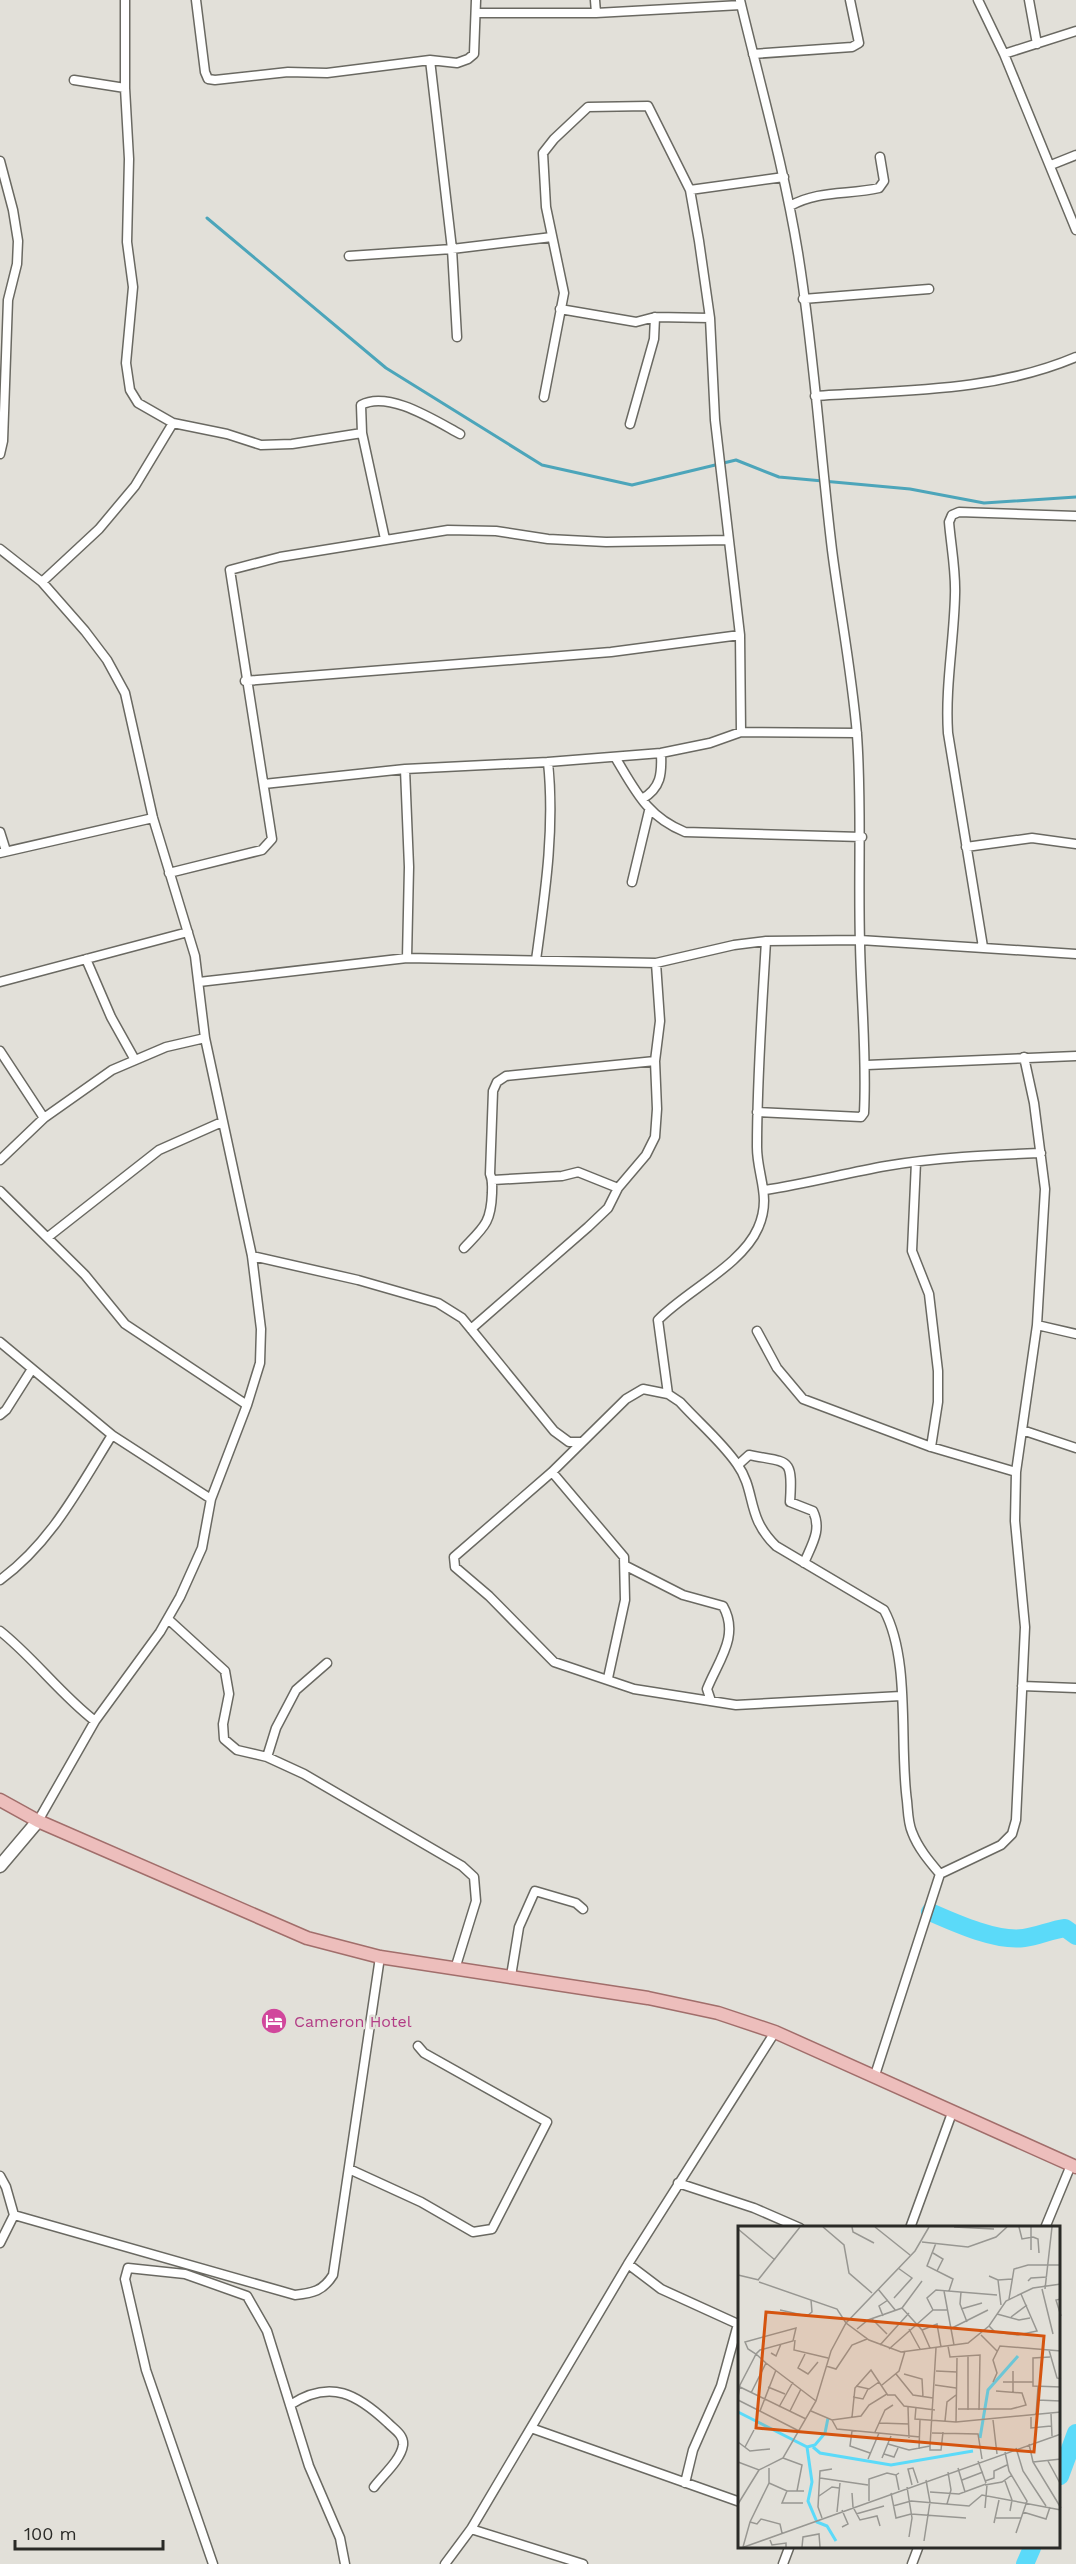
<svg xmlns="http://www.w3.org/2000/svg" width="1076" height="2564" font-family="'Work Sans',sans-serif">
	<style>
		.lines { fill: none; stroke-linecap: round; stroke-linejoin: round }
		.stream { stroke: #4ca5ba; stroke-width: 3 }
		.river { stroke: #5bdaf9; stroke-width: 18 }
		.street-casing { stroke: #6a6962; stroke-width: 11 }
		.secondary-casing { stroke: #6a6962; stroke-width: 15 }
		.primary-casing { stroke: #a16e6b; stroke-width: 15 }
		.street { stroke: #fff; stroke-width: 8 }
		.secondary { stroke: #fff; stroke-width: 12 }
		.primary { stroke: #edbebc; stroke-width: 12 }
		.labels { text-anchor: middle; stroke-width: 5; stroke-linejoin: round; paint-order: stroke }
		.hotel-label { font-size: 16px; fill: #b23c85; stroke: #e2e0d9; text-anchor: start }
		.inset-river { fill: none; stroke: #5bdaf9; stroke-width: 3 }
		.inset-road { fill: none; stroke: #989792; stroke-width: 1.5 }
		.view { fill: #d5540f; fill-opacity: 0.15; stroke: #d5540f; stroke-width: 3 }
		.inset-edge { fill: none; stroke: #2a2a27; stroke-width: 3 }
	</style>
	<rect width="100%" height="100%" fill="#e2e0d9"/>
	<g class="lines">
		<path class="stream" d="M207,218L386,368L542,465L632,485L736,460L779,477L910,489L984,503L1076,497"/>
		<path class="river" d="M930,1912C955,1923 997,1942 1024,1938C1038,1936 1051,1930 1065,1928L1076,1936
			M1060,2476L1076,2433
			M1025,2564L1032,2548"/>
		<g class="street-casing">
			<path id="street" d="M125,0V88L129,159L127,242L133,287L126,363L130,390L138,403L173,423L227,434L261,445L292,444L362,433
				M196,0L205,72L208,79L215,80L288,72L327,73L430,60L457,63L468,59L474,54L476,0
				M595,0L596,13
				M740,0C760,84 784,167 798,253C814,351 820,451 832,550C840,612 852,673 857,735C862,805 858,874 860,943C861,1000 867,1056 864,1113L861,1117L757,1112
				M978,0L1004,54L1076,230
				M1029,0L1037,44
				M477,13H596L741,5
				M753,54L852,47L859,43L850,0
				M1004,54L1076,31
				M430,60L452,249L457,337
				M74,80L125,88
				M0,161L13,210L18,241L17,264L8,300L3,441L0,454
				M1051,165L1076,155
				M690,190L784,177
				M790,206C818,190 849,195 879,188L884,181L880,157
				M349,256L452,249L552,237
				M803,299L929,289
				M560,309L636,322L655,317L710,318
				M815,396C902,390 994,392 1076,357
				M544,397L564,293L546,207L543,153L554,139L588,107L648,106L690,190L699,241L710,318L715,420L740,635L741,732
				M630,424L654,339L655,317
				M385,539L362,433L361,405C388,390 434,420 460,434
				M0,549L42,582L85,631L107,660L125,693L153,818L195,956L205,1038L252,1256L261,1329L260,1363L247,1405L211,1499L202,1548L180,1597L160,1632L95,1721L38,1821
				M42,582L99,529L135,486L173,423
				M245,681L611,652L740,635
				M615,757C635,790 647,817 685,832L862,837
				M405,769L409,867L407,958
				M264,784L405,769L548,762L661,753L710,743L741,732L857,733
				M642,799C661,788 662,774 661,753
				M0,832L6,851
				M966,847L1032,838L1076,844
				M0,853L153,818
				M169,873L262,850L272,839L230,570L280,557L448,530L496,531L548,539L606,542L729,540
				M632,882L649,811
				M983,947L948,733C945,687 954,641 955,595C956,571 951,546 949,522L952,515L959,512L1076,516
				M86,959L111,1017L135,1060
				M536,960C545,894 555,829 548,762
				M0,982L188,932
				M199,982L407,958L656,963L734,945L766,941L860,940L1076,954
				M0,1051L44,1118
				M867,1065L1076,1056
				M0,1160L44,1118L112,1070L166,1047L205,1038
				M916,1162L912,1251L929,1294L938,1371V1402L931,1447
				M493,1180L562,1176L578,1172L618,1188
				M765,1190C806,1184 846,1173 886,1166C937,1157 990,1155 1041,1153
				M0,1191L85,1275L125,1324L247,1405
				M48,1237L159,1150L222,1122
				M464,1248C484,1227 491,1223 492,1193C492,1186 493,1181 490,1174L493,1091L497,1082L506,1076L655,1061
				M252,1256L358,1280L438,1303L462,1318L471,1329L554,1431L569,1442H580
				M1037,1325L1076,1334
				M471,1329L588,1227L608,1208L618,1188L646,1155L655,1137L657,1109L655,1061L660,1021L656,963
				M757,1331L777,1368L803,1399L931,1447L1016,1472
				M0,1342L112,1435L211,1499
				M668,1394L658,1320C686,1291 742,1265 758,1228C772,1197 757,1176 757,1147C757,1078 762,1010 766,941
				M0,1415L6,1410L32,1369
				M1022,1430L1076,1448
				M738,1465L749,1455C789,1463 793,1456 790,1502L813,1511C822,1530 812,1544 804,1563
				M552,1472L624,1557L625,1600L608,1678
				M626,1566L683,1595L723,1606C740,1636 718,1661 707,1689L711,1701
				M0,1580C51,1543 79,1488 112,1435
				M168,1619L225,1671L229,1694L223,1724L224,1739L237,1750L267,1757L304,1774L462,1866L474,1877L476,1901L455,1969
				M0,1631C34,1658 60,1694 95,1721
				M1022,1686L1076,1688
				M901,1696L736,1705L634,1689L554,1662L489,1596L455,1567L454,1557L552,1472L626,1399L643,1389L668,1394L680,1402C698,1422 721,1441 737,1464C757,1492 745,1516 776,1546L884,1610C911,1660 899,1744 907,1801C908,1811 908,1823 912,1832C918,1848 929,1861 940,1874
				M267,1757L276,1728L296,1690L327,1663
				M511,1976L519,1927L535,1891L576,1903L583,1909
				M875,2075L940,1874L1001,1845L1012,1834L1016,1820L1025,1627L1015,1521L1016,1472L1037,1325L1045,1189L1034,1103L1024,1057
				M349,2169L421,2202L473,2232L492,2229L547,2122L424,2053L418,2046
				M0,2176L6,2187L14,2215L0,2243
				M678,2183L754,2208L800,2228
				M14,2215L295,2295C313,2293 323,2291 333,2275L380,1957
				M910,2228L952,2113
				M1045,2228L1071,2165
				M628,2264L661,2289L740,2325
				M290,2405C331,2378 358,2395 388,2423C395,2430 404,2435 403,2445C401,2460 382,2476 374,2487
				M531,2428L740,2502
				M685,2483L693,2450L721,2386L738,2324
				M471,2529L583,2564
				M213,2564L146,2370L125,2279L128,2268L185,2274L247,2296L267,2331L309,2466L340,2538L345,2564
				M445,2564L471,2529L628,2264L775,2032
				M783,2564L789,2548
				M912,2564L918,2548"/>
		</g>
		<g class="secondary-casing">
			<path id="secondary" d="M0,1866L38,1821"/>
		</g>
		<g class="primary-casing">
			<path id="primary" d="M0,1800L38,1821L307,1938L380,1957L648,1998L718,2013L775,2032L1076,2167"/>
		</g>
		<use href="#street" class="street"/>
		<use href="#secondary" class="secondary"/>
		<use href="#primary" class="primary"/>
	</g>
	<defs>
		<g id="hotel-disc" transform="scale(1.35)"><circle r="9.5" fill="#d1479c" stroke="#e2e0d9"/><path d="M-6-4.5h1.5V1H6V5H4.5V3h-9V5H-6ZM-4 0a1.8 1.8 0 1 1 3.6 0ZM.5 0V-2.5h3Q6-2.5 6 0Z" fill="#fff"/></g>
	</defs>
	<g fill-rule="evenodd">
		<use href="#hotel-disc" x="274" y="2021"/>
	</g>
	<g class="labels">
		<g class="hotel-label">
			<text x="294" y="2027">Cameron Hotel</text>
		</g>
	</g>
	<g transform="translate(738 2226)">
		<rect width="322" height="322" fill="#e2e0d9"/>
		<path class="inset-river" d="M0,186L69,221L74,256L70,275L79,296L89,300L98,315M242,212L250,164L280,130M69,221L77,219L87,207L90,192M75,221L82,227L153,239L235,225"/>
		<path class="inset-road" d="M85,1L106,19L111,47L134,67M114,1L115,6L136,17M137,1L172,29M216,1L256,3M281,1L284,13L295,11M293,1V24M0,3L37,34M295,11L300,13L301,27M184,16L230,21L258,11L269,1M198,17L189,40L215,53L211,65M195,27L205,33L199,45M0,49L21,54M251,50L260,54L274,53M20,54L62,1M260,54L263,79M290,55L293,52L309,51M21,56L99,83L108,97L131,114L163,126L230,117L251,100L268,75L295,62L323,58M140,63L158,85M304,63L315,108M307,63L314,1M206,65L216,119M223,66L222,78L229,96M156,72L174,52L160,42M271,73L276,43L290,39H323M323,73L318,74L323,90M164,82L184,104L192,122M223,83L244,77M42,84L69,90L74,86L73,74M195,84L189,72L198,64L259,69M259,88L281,94L292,92M145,90L141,80L150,74M273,91L289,79M134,93L149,108M251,100L257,106L280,109L299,105L283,68M214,102L250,84M119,103L130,94L164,82L184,55M171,103L182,123M184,104L199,98L203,121M243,109L259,125M57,114L56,124L90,132M142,119L171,87M210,120L212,131L242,129L241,184M151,123L195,84H209M311,124L319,152L323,153M33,127L38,130L43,118M67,128L60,142L70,148L80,136M230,130V184M312,131L295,132V160L323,161M88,140L98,143L114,119L129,113M198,145L219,146M275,145V167M158,148L175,169L195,172M166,148L184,153L185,171M255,156L259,147L255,134L262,120L323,125M265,156H295M144,159L161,145L167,125M197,159L218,162M118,160L131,163L141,156M2,161L68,193M30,161L47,168M13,167L28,137M149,169H157L166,180L197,184M0,171L2,159L16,132L18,128L22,124L55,115L58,102L7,116L10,123L18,128L28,137L78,175M115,171L125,173L130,163M0,174L61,205M299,174L323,175M41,181L55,156M170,181L171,212M178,181L177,193L218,196L323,186M220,183H273L288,179L284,167L258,165M22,185L38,144M52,185L63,163M73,185L94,194L123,190L131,179L149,168L133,144L117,162L114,191M313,188L314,210M298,189L300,161M293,191V202L313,200M94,194L99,203L182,211M255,194L259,228M207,195L209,176L218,169M218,196L219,132M141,197L171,198M114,205L112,220L132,227M137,206L147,184L155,179M194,207L240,208L244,233M0,216L12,225L32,223M150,218L171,224L192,220M291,218L295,236L323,282M192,220L198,122M192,220V224H203L205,206M7,221L16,204M278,222L285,245L308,280M181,223L182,194M267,226L271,245L289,275L278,307M146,228L156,231L160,222M45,232L64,239L59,265M144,232L153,210M130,233L141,207M240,235L248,257M310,235L323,259M0,236L21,244L45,232L78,175L93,125L108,97L177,25L191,1M295,236L323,233M220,242L227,266M82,252L130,259M224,254L245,246M247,255L256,252V245L269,239M267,255L274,274L272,285M31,257L49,265H66M174,259L170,243L175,242L180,257M247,259L264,256L274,249M169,261L174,292L171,311M161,264L158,249L161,247M49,265L44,277H65M192,266L221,268L248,258M114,267L115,281L122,294L139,290L142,300M153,267L158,292L173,288L228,292M81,270L94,261L101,262M131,275V253L149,247L158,249M0,278L21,244M209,278L213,264L210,246M155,280L173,275L231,280L244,269L323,284M247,282L249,259M99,286L102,257M285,286L308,293L312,281M118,288L146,280M84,292L80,281L82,245L94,243M258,292H283M12,296L19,298L23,293L42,298L44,307M256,297L261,274M104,301L110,298L104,284M32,314L34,319L48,317V321M186,315L192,276L188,254M5,321L12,296L31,257V242M6,321L323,208M64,321L65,311L81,308L82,321"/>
		<path class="view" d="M28,86L306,110L296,226L18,202Z"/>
		<rect width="322" height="322" class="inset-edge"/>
	</g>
	<path d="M15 2540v9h148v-9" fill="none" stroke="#2a2a27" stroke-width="3"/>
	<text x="24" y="2540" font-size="18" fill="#2a2a27" stroke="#e2e0d9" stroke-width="4.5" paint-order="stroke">100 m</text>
</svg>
